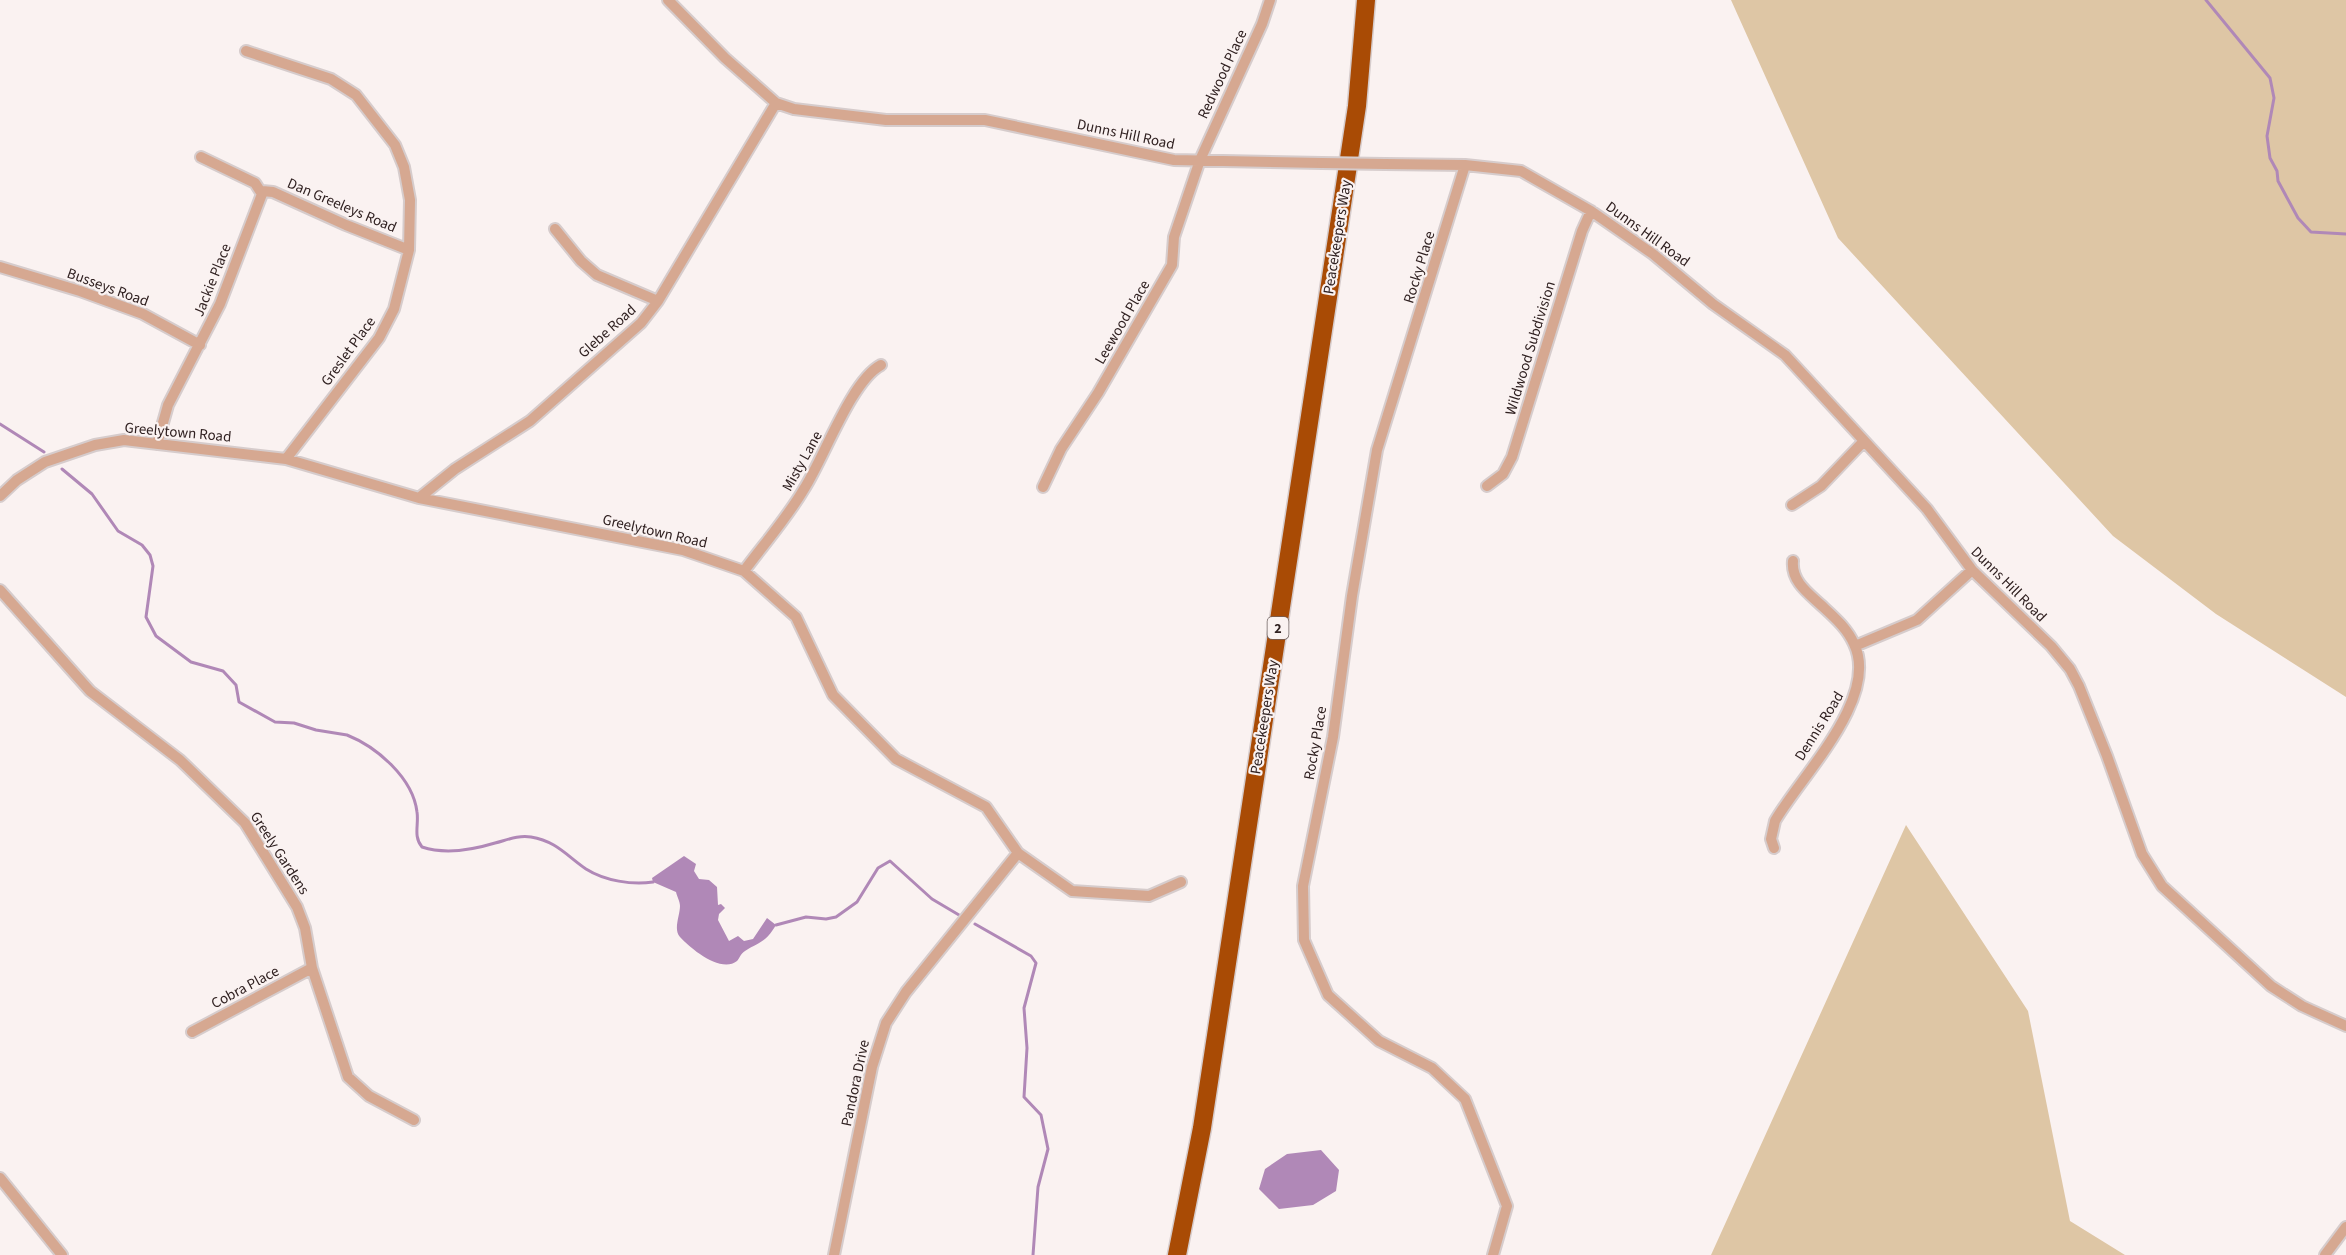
<svg xmlns="http://www.w3.org/2000/svg" width="2346" height="1255" font-family="'Source Sans 3',sans-serif">
	<style>
		.green { fill: #dec6a5 }
		.water { fill: #b088b7 }
		.lines { fill: none; stroke-linecap: round; stroke-linejoin: round }
		.stream { stroke: #b088b7; stroke-width: 3 }
		.street-casing { stroke: #d6cccc; stroke-width: 14 }
		.highway-casing { stroke: #d6cccc; stroke-width: 21 }
		.street { stroke: #d6a891; stroke-width: 10 }
		.highway { stroke: #a94b05; stroke-width: 18 }
		.street-bridge-casing { stroke: #d6cccc; stroke-width: 14; stroke-linecap: butt }
		.street-bridge { stroke: #d6a891; stroke-width: 10 }
		.labels { text-anchor: middle; stroke-width: 4.5; stroke-linejoin: round; paint-order: stroke }
		.shield { fill: #faf2f1; stroke: #6d605f; stroke-width: 1.5 }
		.shield-label { font-size: 14px; font-weight: bold; fill: #302121 }
		.street-label { font-size: 15px; fill: #302121; stroke: #faf2f1 }
	</style>
	<rect width="100%" height="100%" fill="#faf2f1"/>
	<path class="green" d="M1731,0H2346V697L2216,614L2113,536L1838,238Z
		M1906,825L2028,1011L2070,1221L2125,1255H1711Z"/>
	<path class="water" d="M684,856L696,864L694,871L699,879L709,880L717,887L718,905L721,904L725,908L719,914L718,920L729,941L738,936L744,941L753,939L767,918L776,925C765,943 761,941 745,951C740,954 740,958 737,961C721,974 690,948 680,937C673,930 680,915 680,906C680,901 677,897 676,892L653,882L652,878Z
		M1321,1150L1339,1170L1336,1191L1313,1205L1279,1209L1259,1189L1265,1169L1287,1154Z"/>
	<g class="lines">
		<path class="stream" d="M2206,0L2270,78L2274,98L2267,136L2270,158L2277,171L2278,181L2298,218L2311,232L2346,234
			M0,424L44,452
			M62,469L92,494L118,531L142,545L150,555L153,566L146,617L156,636L191,662L223,671L236,685L239,702L275,722L294,723L316,730L347,735C377,747 413,778 417,812C419,825 413,836 422,847C446,855 472,850 495,843C507,840 518,835 531,837C556,841 567,856 586,869C605,881 632,885 653,882
			M975,924L1031,956L1036,963L1024,1008L1027,1048L1024,1097L1041,1115L1048,1149L1038,1187L1033,1255
			M776,925L806,917L826,919L836,917L857,902L878,868L890,861L932,899L959,915"/>
		<g class="street-casing">
			<path id="street" d="M668,0L725,58L776,103L794,109L886,120H985L1174,160L1322,163
				M246,51L331,79L356,95L395,145L404,167L410,200L409,250L394,309L379,338L286,459
				M1385,164L1465,165L1521,171L1591,211L1653,254L1713,304L1785,355L1927,509L1972,570L2051,646L2070,669L2079,686L2107,756L2142,854L2162,886L2271,986L2302,1006L2346,1026
				M1465,165L1377,450L1352,596L1333,737L1303,886L1304,940L1328,995L1379,1041L1432,1068L1465,1099L1507,1206L1493,1255
				M262,191L273,192L346,225L409,250
				M555,229L581,261L597,275L658,301
				M0,267L80,291L143,314L200,345
				M157,444L168,405L220,304L262,194L255,183L201,157
				M1487,486L1503,474L1512,457L1582,231L1591,211
				M1043,487L1061,449L1098,393L1172,265L1174,237L1200,160L1262,24L1270,0
				M0,496L17,480L45,462L95,445L124,440L286,459L419,498L683,550L744,571L796,617L833,695L896,759L986,807L1018,853L1072,891L1149,896L1181,882
				M419,498L455,469L530,421L641,323L658,301L776,103
				M1792,505L1821,486L1864,441
				M744,571C764,544 787,518 804,489C824,458 851,381 881,365
				M0,590L90,691L180,760L245,823L297,907L305,928L312,968L348,1077L369,1096L414,1120
				M1855,646L1917,620L1972,570
				M1774,848L1771,839L1775,821C1801,776 1880,698 1854,644C1847,628 1834,617 1821,605C1808,593 1791,581 1793,561
				M192,1032L312,968
				M0,1178L62,1255
				M834,1255L872,1067L886,1023L906,992L1018,853
				M2325,1255L2346,1227"/>
		</g>
		<g class="highway-casing">
			<path id="highway" d="M1177,1255L1202,1128L1357,106L1366,0"/>
		</g>
		<use href="#street" class="street"/>
		<use href="#highway" class="highway"/>
		<g class="street-bridge-casing">
			<path id="street-bridge" d="M1322,163L1385,164"/>
		</g>
		<use href="#street-bridge" class="street-bridge"/>
	</g>
	<g class="labels">
		<rect class="shield" x="1267.5" y="617" width="21" height="22" rx="4.5"/>
		<g class="shield-label">
			<text x="1278" y="633">2</text>
		</g>
		<g class="street-label">
			<text transform="translate(1222 74) rotate(-65)" y="5">Redwood Place</text>
			<text transform="translate(1126 134) rotate(12)" y="5">Dunns Hill Road</text>
			<text transform="translate(342 205) rotate(23)" y="5">Dan Greeleys Road</text>
			<text transform="translate(1648 234) rotate(36)" y="5">Dunns Hill Road</text>
			<text transform="translate(1337 237) rotate(-81)" y="5">Peacekeepers Way</text>
			<text transform="translate(1419 267) rotate(-73)" y="5">Rocky Place</text>
			<text transform="translate(212 280) rotate(-68)" y="5">Jackie Place</text>
			<text transform="translate(108 287) rotate(20)" y="5">Busseys Road</text>
			<text transform="translate(1122 322) rotate(-60)" y="5">Leewood Place</text>
			<text transform="translate(607 331) rotate(-42)" y="5">Glebe Road</text>
			<text transform="translate(1530 348) rotate(-73)" y="5">Wildwood Subdivision</text>
			<text transform="translate(348 351) rotate(-54)" y="5">Greslet Place</text>
			<text transform="translate(178 432) rotate(5)" y="5">Greelytown Road</text>
			<text transform="translate(802 461) rotate(-61)" y="5">Misty Lane</text>
			<text transform="translate(655 531) rotate(13)" y="5">Greelytown Road</text>
			<text transform="translate(2009 584) rotate(45)" y="5">Dunns Hill Road</text>
			<text transform="translate(1264 717) rotate(-81)" y="5">Peacekeepers Way</text>
			<text transform="translate(1819 726) rotate(-58)" y="5">Dennis Road</text>
			<text transform="translate(1315 743) rotate(-80)" y="5">Rocky Place</text>
			<text transform="translate(280 853) rotate(57)" y="5">Greely Gardens</text>
			<text transform="translate(245 987) rotate(-28)" y="5">Cobra Place</text>
			<text transform="translate(855 1083) rotate(-78)" y="5">Pandora Drive</text>
		</g>
	</g>
</svg>
